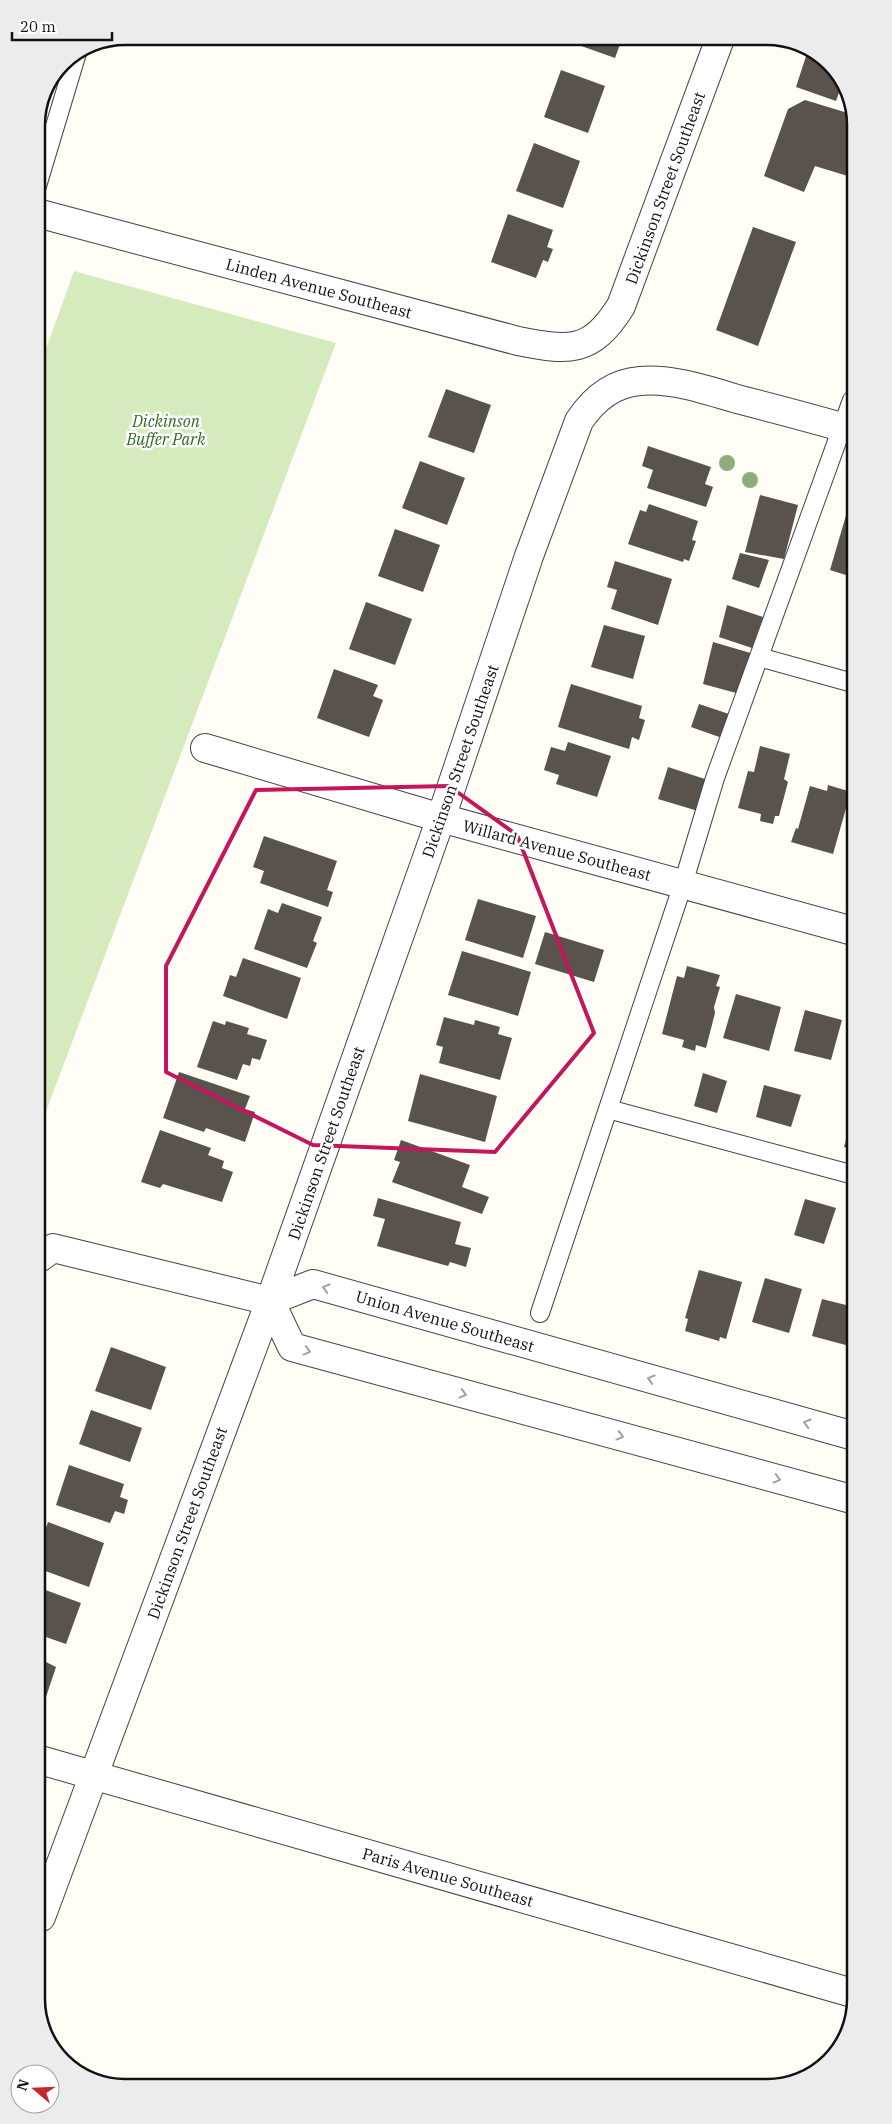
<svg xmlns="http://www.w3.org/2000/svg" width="892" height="2124" font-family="'IBM Plex Serif',serif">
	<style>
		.green { fill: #d5ebbd }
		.building { fill: #5a524d }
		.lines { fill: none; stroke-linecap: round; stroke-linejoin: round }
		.lane-casing { stroke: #444; stroke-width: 20 }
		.street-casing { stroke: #444; stroke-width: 30 }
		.lane { stroke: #fff; stroke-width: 18 }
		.street { stroke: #fff; stroke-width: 28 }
		.tree { fill: #8dad7f }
		.oneway { stroke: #a0a0a0 }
		.marked { fill: none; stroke: #c2185b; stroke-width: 4; stroke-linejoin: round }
		.labels { text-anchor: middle; stroke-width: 5; stroke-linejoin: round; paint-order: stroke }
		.street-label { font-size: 16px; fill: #111; stroke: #fff }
		.park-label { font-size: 16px; font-style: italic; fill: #2f6b1f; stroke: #fff }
		.rim { fill: none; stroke: #111; stroke-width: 2.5 }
	</style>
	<rect width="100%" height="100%" fill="#fffdf5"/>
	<path class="green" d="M74,271L336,343L39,1130L37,374Z"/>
	<path class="building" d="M572,36H623L615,58L570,42Z
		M808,50L821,55L842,84L836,101L796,87Z
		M561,70L605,86L588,133L544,117Z
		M805,100L851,114V177L815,166L804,192L764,176L788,109Z
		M534,143L580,161L563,208L516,191Z
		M508,214L553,230L547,247L553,249L548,262L543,260L536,278L491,262Z
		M753,227L796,242L758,346L716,330Z
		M446,389L491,405L474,453L428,437Z
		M648,446L711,467L705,484L713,487L706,507L647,488L653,470L642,466Z
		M420,461L465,478L447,525L402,508Z
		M760,495L798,505L784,559L745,552Z
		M649,504L698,521L692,540L696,541L689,561L684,559L683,562L628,544L640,510L646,512Z
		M847,512L852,514V577L830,570Z
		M395,529L440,545L423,592L378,576Z
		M740,553L769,560L759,588L732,579Z
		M615,561L672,579L658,625L611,609L617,590L607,587Z
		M366,602L412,619L395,665L349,649Z
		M727,605L763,617L752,648L719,637Z
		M604,625L645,636L633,679L591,667Z
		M713,642L754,654L740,694L703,684Z
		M334,669L378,685L373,696L383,700L369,737L317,718Z
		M571,684L642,706L639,718L645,720L639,740L632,737L629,749L558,727Z
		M699,704L729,714L722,738L691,727Z
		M568,742L611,756L597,797L556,784L559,775L544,770L551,747L565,751Z
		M760,746L790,754L784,779L788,782L779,816H775L773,824L760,821L761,814L738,808L748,771L754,772Z
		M668,767L708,780L698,811L658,799Z
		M828,785L848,791L846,797L849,798L833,854L791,842L796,828L798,829L810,786L827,791Z
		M264,836L337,861L327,890L333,892L328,907L260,883L264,871L253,867Z
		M478,899L536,916L523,958L465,940Z
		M282,903L322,917L313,941L317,943L307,968L254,949L268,909L278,913Z
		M545,932L604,950L594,982L535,964Z
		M462,951L531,972L518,1016L448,995Z
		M243,958L301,978L287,1019L223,996L230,975L236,977Z
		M687,966L720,975L716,986L720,987L714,1007L715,1013L706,1048L696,1045L695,1051L682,1047L684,1040L662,1034L677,976L684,978Z
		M736,994L781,1007L769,1051L723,1038Z
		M805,1010L842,1020L831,1060L794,1051Z
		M444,1017L474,1025L475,1020L500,1027L498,1034L512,1038L500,1080L439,1063L443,1047L436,1045Z
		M213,1021L225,1025L226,1021L249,1028L247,1034L267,1040L260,1060L252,1058L250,1066L243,1064L237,1080L197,1067Z
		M853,1039V1074H851L853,1068L846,1066Z
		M179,1072L250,1096L245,1109L255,1112L245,1142L206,1128L204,1132L163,1118Z
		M703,1073L727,1081L717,1113L694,1106Z
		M420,1074L497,1096L485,1142L408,1121Z
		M764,1085L801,1095L791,1127L756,1117Z
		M853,1119H854V1149L844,1147Z
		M160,1130L211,1148L208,1155L224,1161L222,1168L233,1172L222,1202L163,1184L160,1188L141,1182Z
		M401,1140L470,1165L462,1187L489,1197L482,1214L392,1182L400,1162L394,1160Z
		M378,1198L461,1222L455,1244L471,1248L466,1267L450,1262L448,1266L377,1246L385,1219L373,1216Z
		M805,1199L836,1208L824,1244L794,1235Z
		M699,1270L742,1282L726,1339L720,1337L719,1341L685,1331L688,1319L685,1318Z
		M765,1278L802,1289L789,1333L752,1322Z
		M822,1299L854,1307L853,1347L812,1336Z
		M111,1347L166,1367L151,1410L95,1391Z
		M91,1410L142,1428L130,1462L79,1444Z
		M69,1465L124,1484L120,1497L128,1500L124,1514L115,1511L110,1523L56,1505Z
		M48,1522L104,1543L89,1587L40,1569V1545Z
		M40,1588L81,1603L66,1644L40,1635Z
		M40,1659L56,1667L44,1703L40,1702Z"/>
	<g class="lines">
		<g class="lane-casing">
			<path id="lane" d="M36,129L52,134
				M37,186L77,53
				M852,400L715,778L683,884L608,1109L854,1175
				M759,657L853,683
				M540,1313L608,1109"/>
		</g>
		<g class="street-casing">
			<path id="street" d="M37,213L518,341C569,351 591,354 621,306L721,36
				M205,748L441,818L853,931
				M39,1258L53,1248L270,1301L313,1284L854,1436
				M270,1301L292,1347L855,1500
				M40,1760L856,1994
				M41,1917L270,1301L441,818L529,556L579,421C593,400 613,383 640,381C672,378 707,390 737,399C776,409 814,419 852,430"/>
		</g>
		<use href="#lane" class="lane"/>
		<use href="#street" class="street"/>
	</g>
	<g class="tree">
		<circle cx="727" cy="463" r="8"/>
		<circle cx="750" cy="480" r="8"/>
	</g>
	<defs><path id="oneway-chevron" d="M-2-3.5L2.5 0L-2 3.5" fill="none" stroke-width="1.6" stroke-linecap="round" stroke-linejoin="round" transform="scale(1.25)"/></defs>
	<g class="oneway">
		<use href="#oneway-chevron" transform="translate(326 1288) rotate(-164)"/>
		<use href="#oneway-chevron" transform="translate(307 1351) rotate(15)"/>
		<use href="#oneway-chevron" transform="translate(651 1379) rotate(-164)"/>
		<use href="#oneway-chevron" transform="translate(463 1394) rotate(15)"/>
		<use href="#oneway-chevron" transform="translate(807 1423) rotate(-164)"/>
		<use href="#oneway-chevron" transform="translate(620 1436) rotate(15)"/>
		<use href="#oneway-chevron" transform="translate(777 1479) rotate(15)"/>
	</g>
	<path class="marked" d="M449,786L517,835L594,1033L495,1152L313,1145L166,1072V966L256,790Z"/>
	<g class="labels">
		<g class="street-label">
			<text transform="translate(665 188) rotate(-70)" y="6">Dickinson Street Southeast</text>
			<text transform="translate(319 288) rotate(15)" y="6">Linden Avenue Southeast</text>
			<text transform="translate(460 761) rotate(-71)" y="6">Dickinson Street Southeast</text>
			<text transform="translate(557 850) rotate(15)" y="6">Willard Avenue Southeast</text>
			<text transform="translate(326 1143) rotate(-71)" y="6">Dickinson Street Southeast</text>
			<text transform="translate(445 1321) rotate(16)" y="6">Union Avenue Southeast</text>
			<text transform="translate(187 1523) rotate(-70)" y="6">Dickinson Street Southeast</text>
			<text transform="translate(448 1877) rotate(16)" y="6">Paris Avenue Southeast</text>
		</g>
		<g class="park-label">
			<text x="166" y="427">Dickinson<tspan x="166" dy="18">Buffer Park</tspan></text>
		</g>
	</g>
	<path d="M0 0H892V2124H0ZM125 45H767A80 80 0 0 1 847 125V1999A80 80 0 0 1 767 2079H125A80 80 0 0 1 45 1999V125A80 80 0 0 1 125 45Z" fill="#ececec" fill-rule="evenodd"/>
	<path class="rim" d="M125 45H767A80 80 0 0 1 847 125V1999A80 80 0 0 1 767 2079H125A80 80 0 0 1 45 1999V125A80 80 0 0 1 125 45Z"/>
	<g transform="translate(35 2089) rotate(289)"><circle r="24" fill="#ffffff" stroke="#a0a0a0"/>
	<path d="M0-4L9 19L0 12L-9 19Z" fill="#c4262e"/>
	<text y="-8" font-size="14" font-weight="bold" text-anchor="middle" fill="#111111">N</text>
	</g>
	<path d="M12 32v8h100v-8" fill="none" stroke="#111111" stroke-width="2.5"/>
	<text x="20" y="32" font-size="15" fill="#111111" stroke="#ffffff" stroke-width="4" paint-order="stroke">20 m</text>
</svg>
